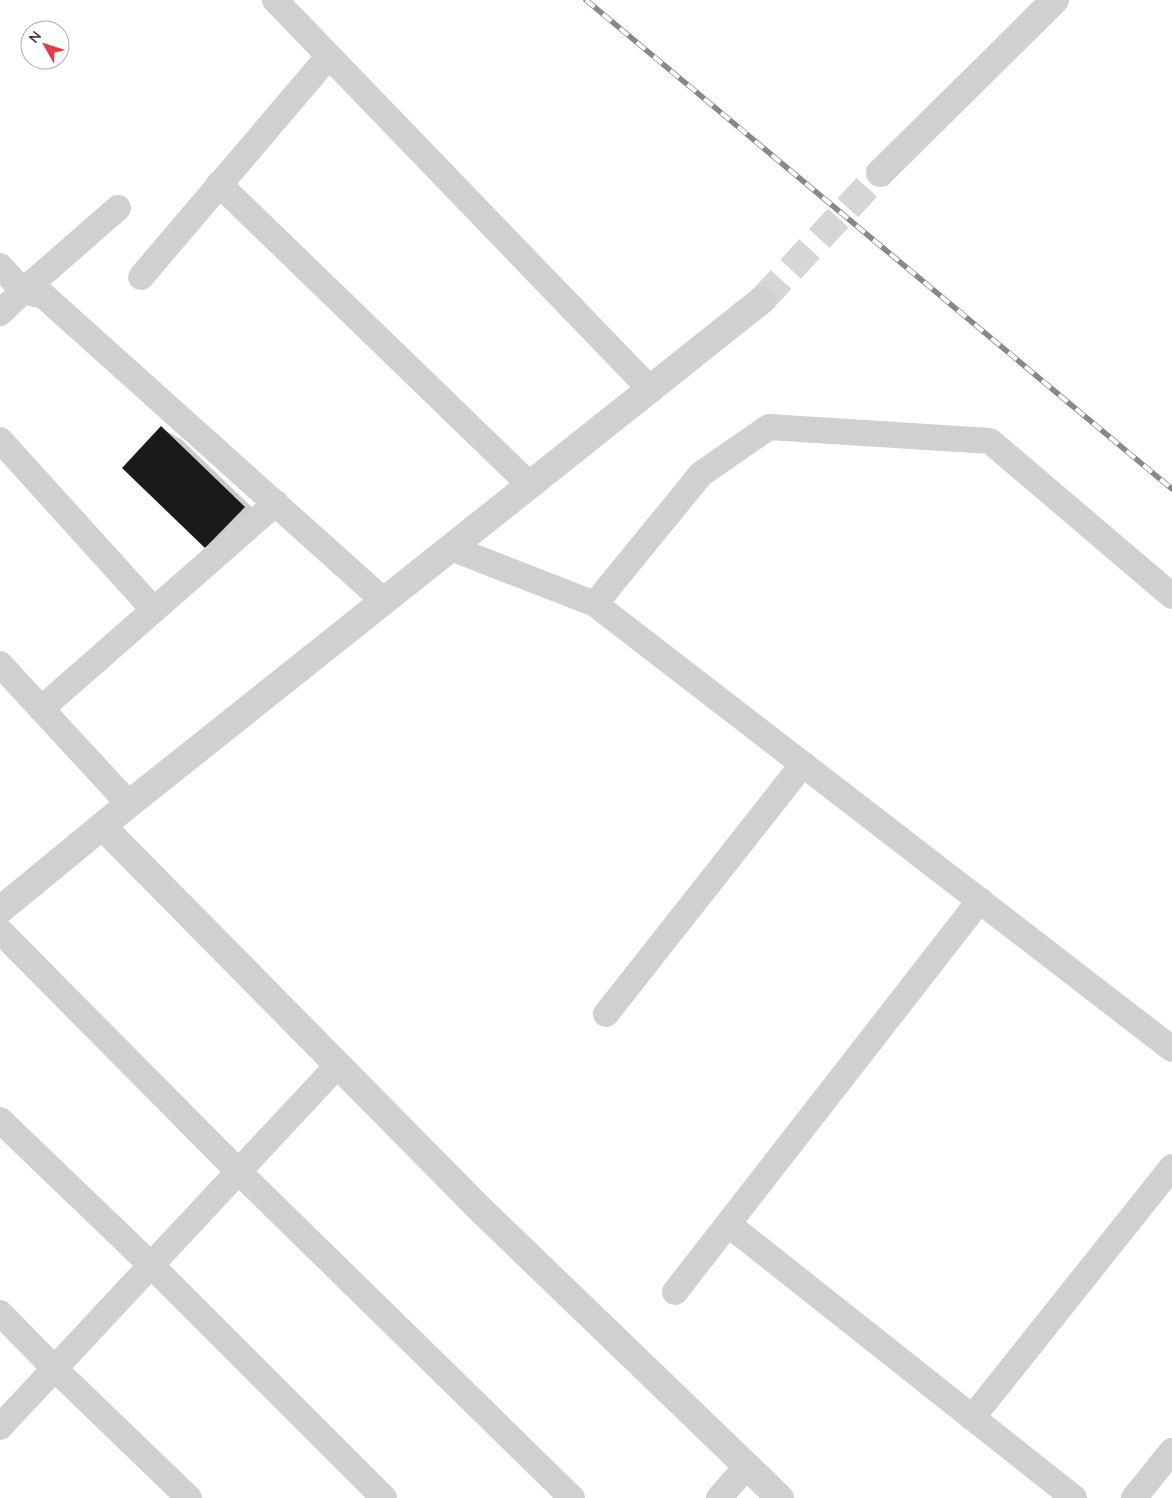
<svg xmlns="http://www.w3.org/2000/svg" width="1172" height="1498" font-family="Quicksand,sans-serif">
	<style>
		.shadow { fill: #0003 }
		.building { fill: #1a1a1a }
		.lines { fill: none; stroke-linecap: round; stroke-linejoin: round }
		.tertiary-tunnel { stroke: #d6d6d6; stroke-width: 28; stroke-dasharray: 28 14; stroke-linecap: butt }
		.minor { stroke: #d0d0d0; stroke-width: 26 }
		.tertiary { stroke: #d0d0d0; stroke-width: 28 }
		.rail-casing { stroke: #888; stroke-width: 5.5 }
		.rail { stroke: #fff; stroke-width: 4; stroke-dasharray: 11; stroke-linecap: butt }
	</style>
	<rect width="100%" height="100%" fill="#fff"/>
	<path class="shadow" d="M161,428L181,439L264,519L206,547Z"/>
	<path class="building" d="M161,426L245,507L205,548L122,468Z"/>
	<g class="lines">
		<path class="tertiary-tunnel" d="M762,300L880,173"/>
		<path class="minor" d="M275,0L651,390
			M219,184L530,485
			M0,266L23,291L44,296L384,601
			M141,277L329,56
			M0,313L23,291L118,208
			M0,440L154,610
			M451,548L595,604L701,474L769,427L990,441L1172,596
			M595,604L1172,1049
			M0,664L129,804
			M41,709L276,503
			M0,931L239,1172L572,1498
			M606,1014L803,764
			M0,1120L151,1265L384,1498
			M728,1224L1074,1498
			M675,1292L980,900
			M0,1313L55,1369L189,1498
			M972,1418L1172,1167
			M0,1427L338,1065
			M719,1498L747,1466
			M1134,1498L1172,1451"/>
		<path class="tertiary" d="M880,173L1055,0
			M102,826L480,1209L780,1498
			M0,910L129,804L762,300"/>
		<g class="rail-casing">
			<path id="rail" d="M586,0L1172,489"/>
		</g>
		<use href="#rail" class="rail"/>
	</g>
	<g transform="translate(45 45) rotate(309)"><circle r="24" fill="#ffffff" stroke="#adadad"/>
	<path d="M0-4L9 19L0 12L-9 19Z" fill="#e63946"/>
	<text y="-8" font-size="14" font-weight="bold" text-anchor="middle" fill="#333333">N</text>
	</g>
</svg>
